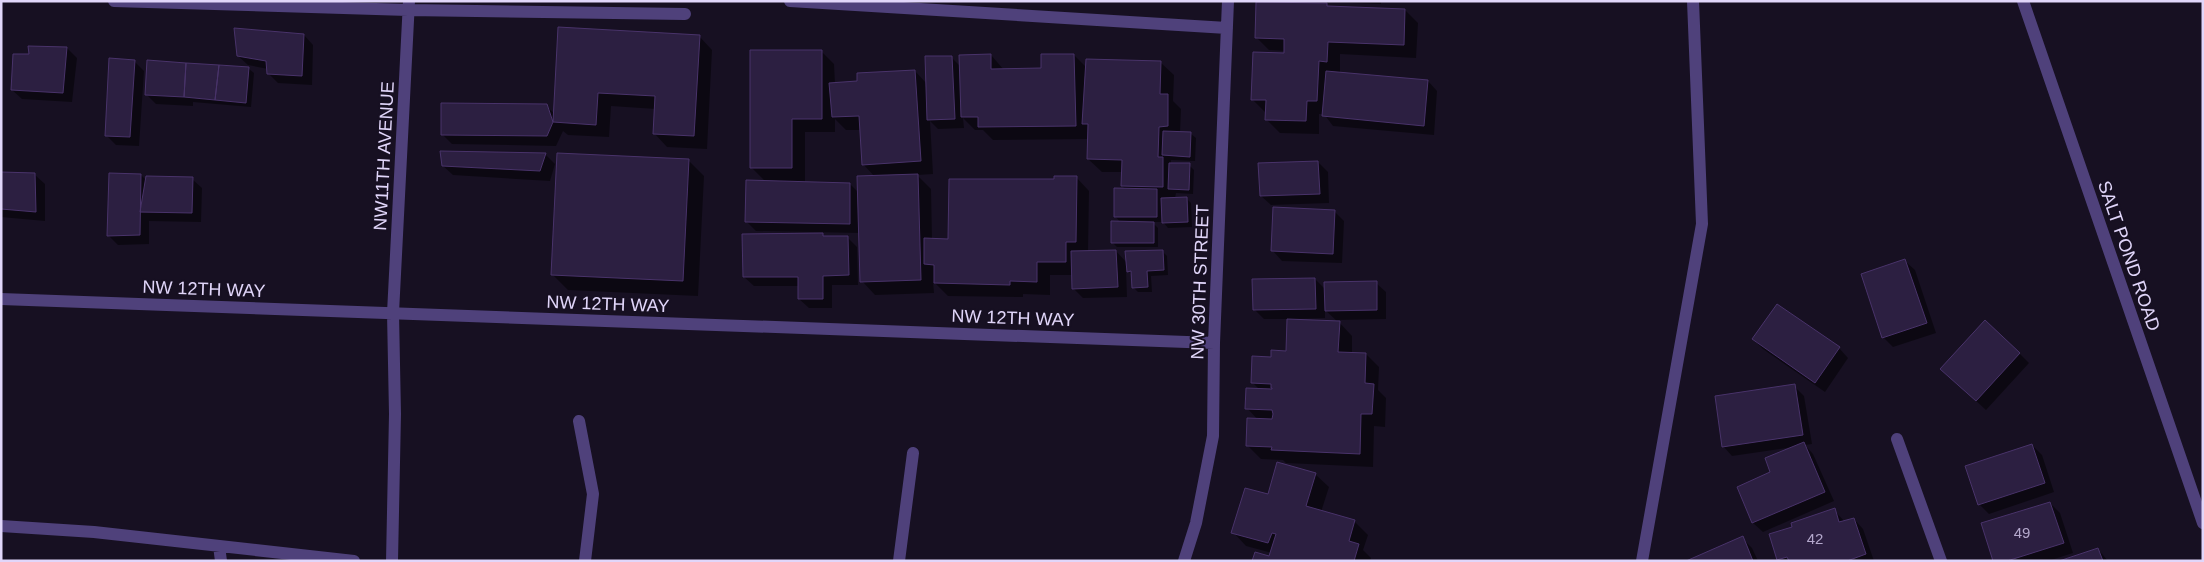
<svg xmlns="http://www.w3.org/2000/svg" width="2204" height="562" font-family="Arial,sans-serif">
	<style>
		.shadow { fill: #0007; fill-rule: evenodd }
		.building { fill: #2c1f41; stroke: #49336a }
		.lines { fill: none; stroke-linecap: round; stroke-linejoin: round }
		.minor { stroke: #4f417b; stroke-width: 12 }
		.labels { text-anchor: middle; stroke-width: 4; stroke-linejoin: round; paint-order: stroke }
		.number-label { font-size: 15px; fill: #b4a8cc }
		.street-label { font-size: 18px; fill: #e1d6fa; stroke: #171022 }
	</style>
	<rect width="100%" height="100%" fill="#171022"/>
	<path class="shadow" d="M1295,1H1381V4L1324,2L1329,7L1405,10L1418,23L1416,58L1340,54V73L1428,81L1437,91L1434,135L1333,126L1324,114H1319V134L1280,133L1266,119V113L1252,99L1286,55V51L1269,50L1256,37L1298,4Z
		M304,35L313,45L312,85L278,83L268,73V69L248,65L238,56Z
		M699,36L712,50L707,149L667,147L654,133L656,109L611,106L609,137L568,135L563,131L556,146L452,144L442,134L546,106L555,114Z
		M67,48L77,58L72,102L22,99L12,90L30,56Z
		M821,51L834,64L835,84L859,82L915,71L927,84L951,57L961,67L991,55L1004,70L1043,69L1074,55L1087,68L1160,62L1174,75L1173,101L1181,109L1180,133L1191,134L1196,138L1195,161L1171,160V164L1189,165L1194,170L1193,194L1176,193L1175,198H1186L1191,203L1192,227L1168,228L1163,222H1152L1158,228V247H1117L1112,242L1121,223L1115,216L1126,190L1122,186L1123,172H1102L1088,159L1089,139L993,140L983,130H975L963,118L964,128L938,129L930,121L933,174L917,175L931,189L932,240H949L1056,180L1076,177L1089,191L1088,252L1116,251L1127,263L1162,251L1167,256L1168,275L1151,276L1152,292H1138L1133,287V276L1126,269L1127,297L1083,298L1073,288V275H1050V295L1023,294V297L948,296L933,281L934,293L875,295L862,281L860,233L756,231L746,221L766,182L751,167ZM835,119L846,130H861L863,164L875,177L859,193L850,184L805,183V132H835Z
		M134,61L144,71L139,146L116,145L106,135Z
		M249,69L254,73L251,107L193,102V106L156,104L147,95Z
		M545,154L555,164L550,181L453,175L443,166Z
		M688,160L704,176L698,296L568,290L553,275Z
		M1318,162L1328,172L1329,203L1271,205L1261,196Z
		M1,174L35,175L45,184V221L1,217Z
		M141,175L146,180L192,179L202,188L201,222L149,221V244L118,245L108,235Z
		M1334,211L1344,221L1342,263L1282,261L1273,251Z
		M822,235L825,238L847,237L857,247L858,285H832V308H809L799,299V286H754L744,277Z
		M1905,261L1915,270L1936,333L1893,347L1883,337Z
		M1315,279L1326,290L1376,283L1386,292V319L1337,320L1352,336V354H1366L1379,367L1378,390L1386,398L1385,427L1374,426L1373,467L1286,463L1283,460L1261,459L1248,446L1258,420L1247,408L1259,389L1253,383L1273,358L1287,352L1288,319H1264L1254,309ZM1325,310L1338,322L1295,321V319L1325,318Z
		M1753,339L1839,348L1848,358L1825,392L1763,349Z
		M2019,353L2029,363L1986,410L1952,379Z
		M1794,386L1804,396L1812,444L1805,445L1813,454L1834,501L1763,532L1753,523L1738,487L1772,473L1794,447L1732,456L1723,446Z
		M2032,445L2042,455L2054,492L1989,514L1979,504Z
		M1315,474L1329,487L1321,512L1355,522L1368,535L1363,550L1371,558L1370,561H1254L1270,558L1272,553L1246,546L1233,532L1269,496Z
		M2050,503L2060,513L2073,553L2048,561H1994Z
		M1834,510L1845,522L1854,519L1863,529L1874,561L1778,559L1794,528Z
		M1742,538L1752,548L1758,561H1689Z
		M2098,549L2108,561H2063Z"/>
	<path class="building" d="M1256,2L1327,3V6L1405,9L1404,45L1328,42L1327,62L1319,61L1317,101H1307L1306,121L1265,120L1266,100H1251L1253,52L1284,53V39L1255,38Z
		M558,27L700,35L694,136L653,134L655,96L598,93L596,125L553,122Z
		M234,28L304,34L302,76L267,74L266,61L237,56Z
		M28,46L67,47L63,93L11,90L13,54H29Z
		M750,50H822V119H792V168H750Z
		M991,54V69L1041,68V54H1074L1076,126L978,127V117H961L959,55Z
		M925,56H952L955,119L927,120Z
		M109,58L135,60L130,137L105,136Z
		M1086,59L1161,61L1160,94H1168V126L1159,127L1158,157H1163V187L1121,186L1122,160L1087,159L1088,124H1082Z
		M147,60L186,63L184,97L145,95Z
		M186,63L219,65L215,100L184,97Z
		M219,65L249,67L246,103L215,100Z
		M915,70L921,161L862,165L859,116L832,117L829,83L857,81V73Z
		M1326,71L1428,80L1424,126L1322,116Z
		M441,103L547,104L553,122L547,136L441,135Z
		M1163,131L1191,132L1190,157L1162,155Z
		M440,151L546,153L540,171L442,166Z
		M557,153L689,159L683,281L551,275Z
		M1318,161L1320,194L1260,196L1258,163Z
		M1169,163H1190L1189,190L1168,189Z
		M1,172L35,173L36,212L1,209Z
		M109,173L141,174L140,235L107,236Z
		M918,174L921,280L860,282L857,176Z
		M146,176L193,177L192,213L140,212Z
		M1054,176H1077L1076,242H1066V262H1037V282L1010,281V285L934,283V265L924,264V238L948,239L949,179H1054Z
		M746,180L850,183V224L745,222Z
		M1114,188L1157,189V217H1114Z
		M1187,197L1188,222L1162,223L1161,198Z
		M1273,207L1335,210L1333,254L1271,251Z
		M1111,221L1154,222V243H1111Z
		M823,233V236H848L849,275L823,276V299H798V277H743L742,234Z
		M1116,250L1118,287L1072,289L1071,251Z
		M1163,250L1164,270L1147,271L1148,287L1132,288L1131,271L1127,272L1125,251Z
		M1905,259L1927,323L1882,338L1861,274Z
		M1315,278L1316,309L1253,310L1252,279Z
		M1377,281V310L1325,311L1324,282Z
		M1777,304L1840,347L1815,383L1752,339Z
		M1287,319L1340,321L1338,352L1366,353L1365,383L1374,384L1372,414H1361L1360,454L1271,450L1272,447L1246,446L1247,418L1272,419L1273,414L1272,410L1245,409L1246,388L1272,389V388H1271V384L1251,383L1252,356L1271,357V350L1286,351Z
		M1985,320L2020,353L1976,401L1940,369Z
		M1795,384L1803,435L1722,447L1715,396Z
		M1804,442L1825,492L1752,523L1737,487L1770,472L1765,458Z
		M2032,444L2045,483L1978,505L1965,466Z
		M1277,462L1316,473L1306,506L1355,520L1349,541L1359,544L1354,561H1252L1255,552L1269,556L1276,534L1272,533L1268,543L1231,533L1245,488L1268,494Z
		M2050,502L2064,543L2007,561H1993L1981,523Z
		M1835,508L1839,522L1854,518L1866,554L1847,561H1789L1787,557L1777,560L1769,534L1792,527L1791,523Z
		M1743,536L1753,561H1686Z
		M2098,548L2103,561H2059Z"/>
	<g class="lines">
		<path class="minor" d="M114,1L408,10L685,14
			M790,1L1227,28
			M2023,1L2203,523
			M1,299L1214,343
			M579,421L593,494L585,561
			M1897,439L1941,561
			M1,526L94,532L354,561
			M219,546L221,561
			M392,561L395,414L393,313L409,1
			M899,561L913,453
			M1184,561L1196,523L1213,436L1214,343L1228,1
			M1642,561L1702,224L1693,1"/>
	</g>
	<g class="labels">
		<g class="number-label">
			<text x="2022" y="538">49</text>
			<text x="1815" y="544">42</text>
		</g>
		<g class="street-label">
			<text transform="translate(384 156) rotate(-87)" y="6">NW11TH AVENUE</text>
			<text transform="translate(2129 256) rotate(71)" y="6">SALT POND ROAD</text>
			<text transform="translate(1200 282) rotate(-88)" y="6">NW 30TH STREET</text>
			<text transform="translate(204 289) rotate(2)" y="6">NW 12TH WAY</text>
			<text transform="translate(608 304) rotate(2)" y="6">NW 12TH WAY</text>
			<text transform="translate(1013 318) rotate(2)" y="6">NW 12TH WAY</text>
		</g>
	</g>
	<rect width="2204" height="562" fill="none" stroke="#e1d6fa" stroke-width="5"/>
</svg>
